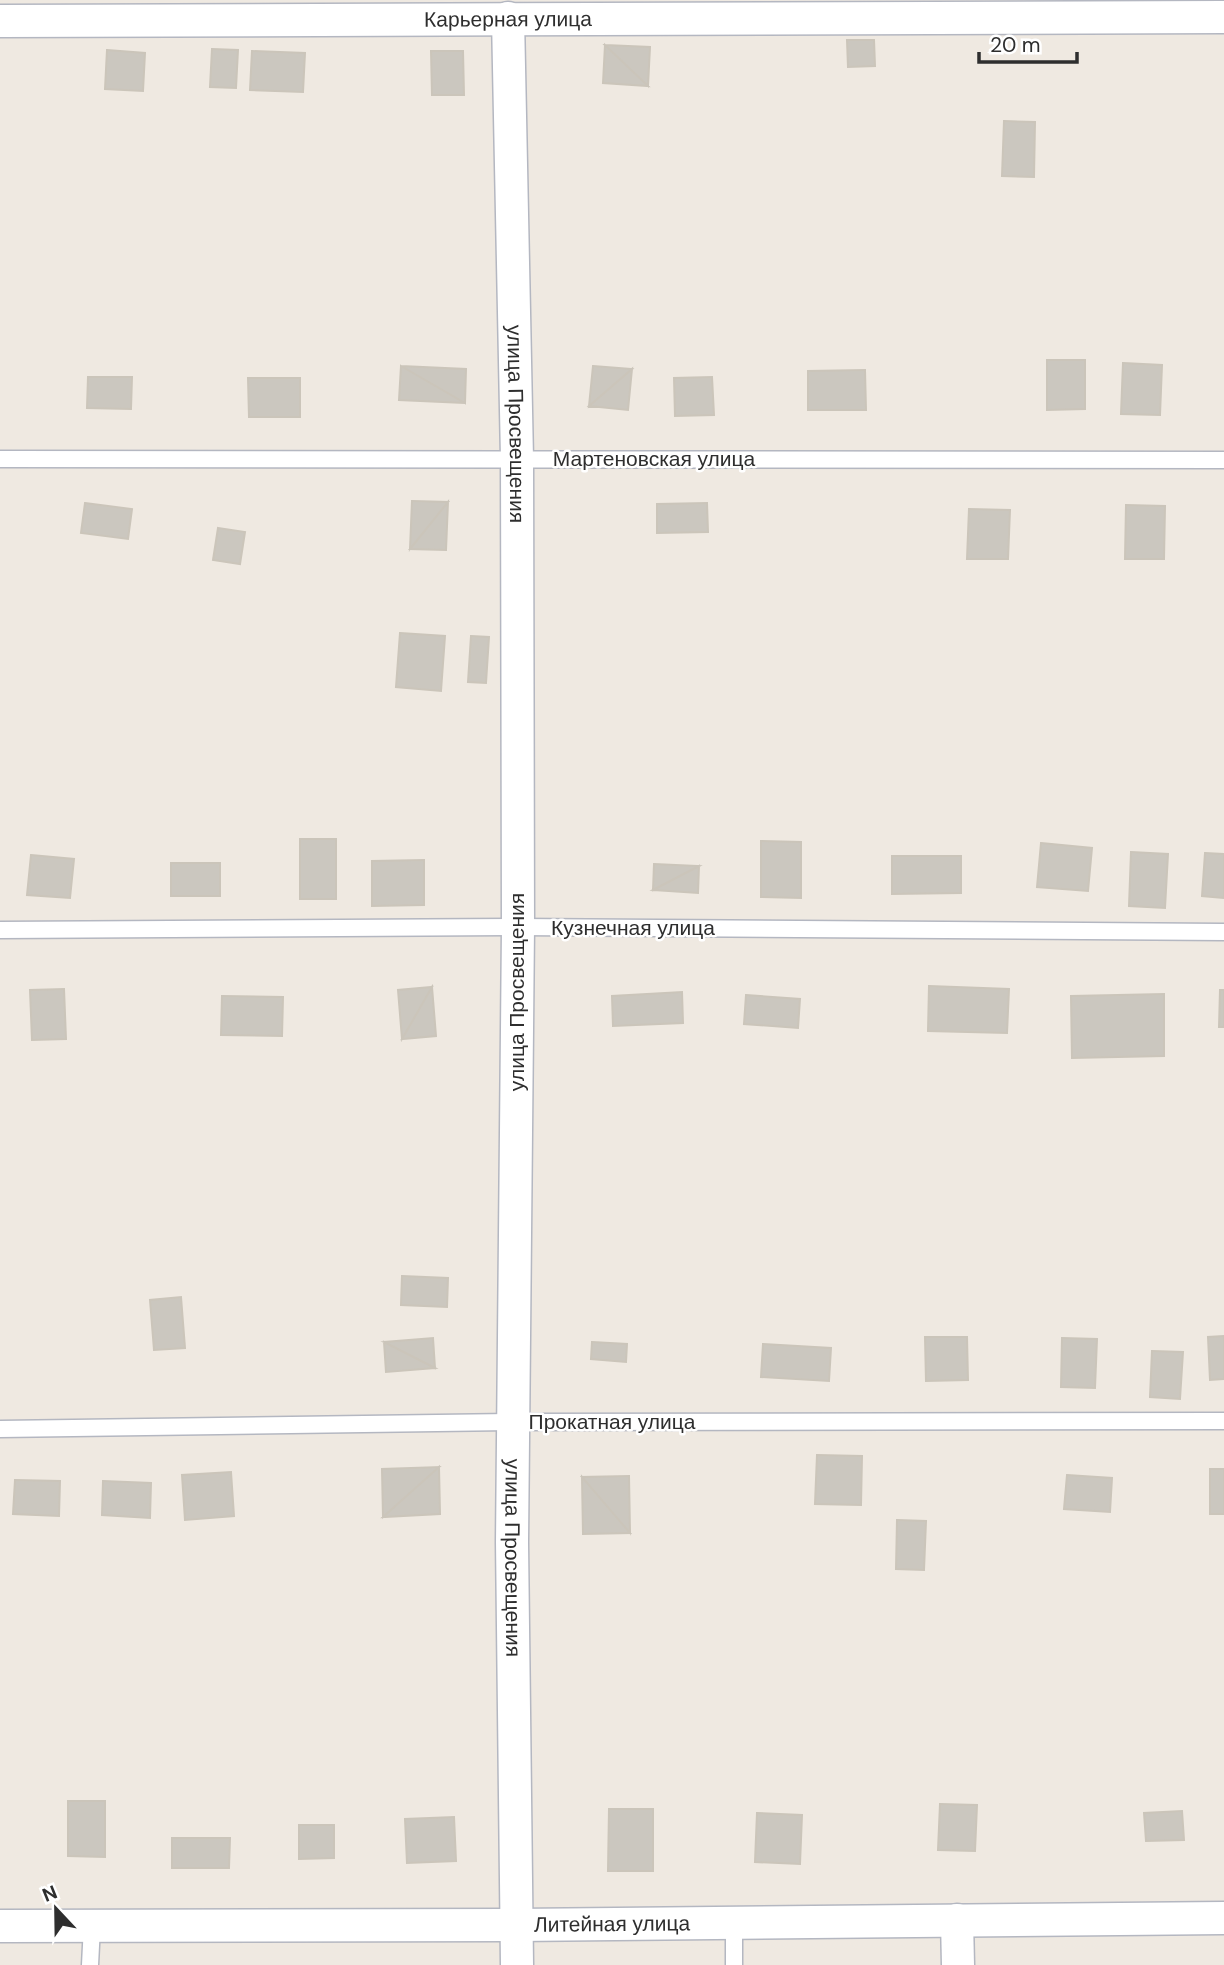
<svg xmlns="http://www.w3.org/2000/svg" width="1224" height="1965" font-family="'DM Sans',sans-serif">
	<style>
		.building { fill: #cbc7bf; stroke: #cbc5ba; stroke-width: 2 }
		.lines { fill: none; stroke-linecap: round; stroke-linejoin: round }
		.lane-casing { stroke: #b4b7c1; stroke-width: 19 }
		.street-casing { stroke: #b4b7c1; stroke-width: 35 }
		.lane { stroke: #fff; stroke-width: 16 }
		.street { stroke: #fff; stroke-width: 32 }
		.labels { text-anchor: middle; stroke-width: 5; stroke-linejoin: round; paint-order: stroke }
		.street-label { font-size: 21px; fill: #2e2e2e; stroke: #fff }
	</style>
	<rect width="100%" height="100%" fill="#efe9e1"/>
	<path class="building" d="M847,40H874L875,66L848,67Z
		M605,45L650,47L648,86Z
		M605,45L648,86L603,83Z
		M212,49L238,50L236,88L210,87Z
		M107,50L145,53L143,91L105,89Z
		M252,51L305,53L303,92L250,90Z
		M431,51H463L464,95H432Z
		M1004,121L1035,122L1034,177L1002,176Z
		M1047,360H1085V409L1047,410Z
		M1123,363L1162,365L1160,415L1121,414Z
		M401,366L466,369L465,403Z
		M401,366L465,403L399,400Z
		M593,366L632,369L589,406Z
		M632,369L628,410L589,406Z
		M865,370L866,410H808V371Z
		M88,377H132L131,409L87,408Z
		M712,377L714,415L675,416L674,378Z
		M248,378H300V417H249Z
		M412,501L448,502L410,549Z
		M448,502L446,550L410,549Z
		M85,503L132,509L128,539L81,533Z
		M707,503L708,532L657,533V504Z
		M1126,505L1165,506L1164,559H1125Z
		M969,509L1010,510L1008,559H967Z
		M218,528L245,532L240,564L213,560Z
		M400,633L445,636L441,691L396,687Z
		M471,636L489,637L486,683L468,682Z
		M300,839H336V899H300Z
		M761,841L801,842V898L761,897Z
		M1041,843L1092,848L1088,891L1037,887Z
		M1131,852L1168,854L1165,908L1129,906Z
		M1205,853L1224,854V898L1202,896Z
		M31,855L74,859L70,898L27,895Z
		M892,856H961V893L892,894Z
		M424,860V905L372,906V861Z
		M171,863H220V896H171Z
		M654,864L699,866L653,890Z
		M699,866L698,893L653,890Z
		M929,986L1009,989L1007,1033L928,1031Z
		M432,987L402,1039L398,990Z
		M432,987L436,1036L402,1039Z
		M64,989L66,1039L32,1040L30,990Z
		M1220,990H1224V1027H1219Z
		M682,992L683,1023L613,1026L612,996Z
		M1164,994V1056L1072,1058L1071,996Z
		M746,995L800,999L798,1028L744,1024Z
		M222,996L283,997L282,1036L221,1035Z
		M402,1276L448,1278L447,1307L401,1305Z
		M181,1297L185,1348L154,1350L150,1300Z
		M1224,1336V1379L1210,1380L1208,1337Z
		M925,1337H967L968,1380L926,1381Z
		M433,1338L435,1368L384,1342Z
		M1062,1338L1097,1339L1095,1388L1061,1387Z
		M384,1342L435,1368L386,1372Z
		M592,1342L627,1344L626,1362L591,1359Z
		M763,1344L831,1348L829,1381L761,1377Z
		M1152,1351L1183,1352L1180,1399L1150,1397Z
		M817,1455L862,1456L861,1505L815,1504Z
		M439,1467L383,1517L382,1469Z
		M439,1467L440,1514L383,1517Z
		M1210,1469H1224V1514H1210Z
		M231,1472L234,1516L185,1520L182,1475Z
		M1067,1475L1112,1478L1110,1512L1064,1509Z
		M629,1476L630,1533L582,1477Z
		M582,1477L630,1533L583,1534Z
		M15,1480L60,1481L59,1516L13,1514Z
		M103,1481L151,1483L150,1518L102,1515Z
		M897,1520L926,1521L924,1570L896,1569Z
		M68,1801H105V1857L68,1856Z
		M940,1804L977,1805L975,1851L938,1850Z
		M609,1809H653V1871H608Z
		M1182,1811L1184,1840L1146,1841L1144,1813Z
		M757,1813L802,1815L800,1864L755,1862Z
		M454,1817L456,1861L407,1863L405,1819Z
		M299,1825H334V1858L299,1859Z
		M172,1838H230L229,1868H172Z"/>
	<g class="lines">
		<g class="lane-casing">
			<path id="lane" d="M0,459L1224,460
				M0,930L518,927L1224,932
				M0,1429L513,1422L1224,1421
				M90,1965L92,1926
				M734,1965V1923"/>
		</g>
		<g class="street-casing">
			<g id="street">
				<path id="s1" d="M508,18L517,459L518,927L512,1542L517,1965"/>
				<path id="s2" d="M0,21L1224,17"/>
				<path d="M957,1920L958,1965"/>
				<path id="s3" d="M0,1926L517,1925L1224,1918"/>
			</g>
		</g>
		<use href="#lane" class="lane"/>
		<use href="#street" class="street"/>
	</g>
	<g class="labels">
		<g class="street-label">
			<text dy="7" stroke="none"><textPath href="#s2" startOffset="508">Карьерная улица</textPath></text>
			<text dy="7" stroke="none"><textPath href="#s1" startOffset="406">улица Просвещения</textPath></text>
			<text x="654" y="466">Мартеновская улица</text>
			<text x="633" y="935">Кузнечная улица</text>
			<text transform="translate(517 992) rotate(-90)" y="7">улица Просвещения</text>
			<text x="612" y="1429">Прокатная улица</text>
			<text dy="7" stroke="none"><textPath href="#s1" startOffset="1540">улица Просвещения</textPath></text>
			<text dy="7" stroke="none"><textPath href="#s3" startOffset="612">Литейная улица</textPath></text>
		</g>
	</g>
	<g transform="translate(56 1909) rotate(338)" stroke="#ffffff" stroke-width="5" paint-order="stroke">
	<path d="M0-5L12 26L0 18L-12 26Z" fill="#2e2e2e"/>
	<text y="-10" font-size="19" font-weight="bold" text-anchor="middle" fill="#2e2e2e">N</text>
	</g>
	<path d="M979 52v10h98v-10" fill="none" stroke="#2e2e2e" stroke-width="3.5"/>
	<text x="990" y="52" font-size="21" fill="#2e2e2e" stroke="#ffffff" stroke-width="5" paint-order="stroke">20 m</text>
</svg>
